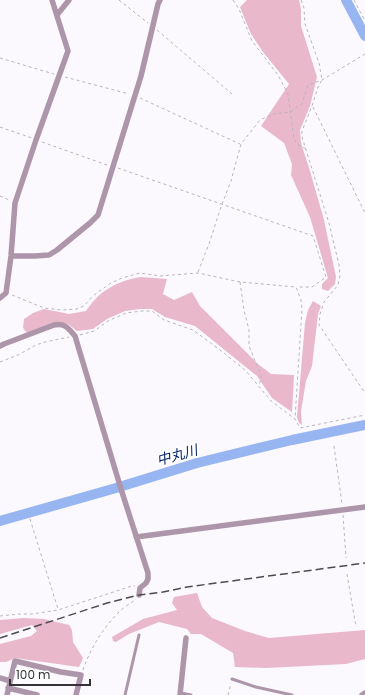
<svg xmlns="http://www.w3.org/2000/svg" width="365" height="695" font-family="Poppins,'Noto Sans JP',sans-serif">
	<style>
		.green { fill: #e9b8cb }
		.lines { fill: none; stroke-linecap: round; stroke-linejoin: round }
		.river { stroke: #97b6f1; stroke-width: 10 }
		.path { stroke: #b8b5bb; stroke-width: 1; stroke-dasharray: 3 3; stroke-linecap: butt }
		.service { stroke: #ad95aa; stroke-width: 3 }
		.minor { stroke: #ad95aa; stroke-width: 5.5 }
		.rail { stroke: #4d4b50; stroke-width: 1.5; stroke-dasharray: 8 4; stroke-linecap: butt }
		.labels { text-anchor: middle; stroke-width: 4; stroke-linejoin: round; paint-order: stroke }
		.water-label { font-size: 14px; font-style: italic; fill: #052264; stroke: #fff }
	</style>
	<rect width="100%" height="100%" fill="#fbf8fe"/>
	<path class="green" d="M247,0H299L301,9V26L317,77L310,106L300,130L301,143L310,171L324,220L336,277L335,284L328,291L322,289V284L328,278L310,217L291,175L292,164L284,143L261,126L289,84L263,52L251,34L240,7Z
		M141,277L167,279L163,294L174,300L192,292L200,306L258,364L271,374L294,375L292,412L272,398L257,376L195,326L165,317L152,309H141L125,311L107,319L93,329L77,331L68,324L58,322L27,333L23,328L24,319L33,313L44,309L69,314L86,311C100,290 117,281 141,277Z
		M313,301L321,306L318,314L312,366L306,381L301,411L302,425L299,423L297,417L305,323L308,310Z
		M197,593L202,607L212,618L245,631L269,638L365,630V659L346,664L266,668L235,667L233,653L201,634H191L187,629L159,622L129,634L116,642L113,641L112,637L143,619L177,610L172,603L174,597Z
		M24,618L44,619L69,625L72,630L73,642L83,658L79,667L15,658L6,662H0V644L31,636L37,631L32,625L0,634V620Z"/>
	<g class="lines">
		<path class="river" d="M346,0L365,36
			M0,521L116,488L197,463L292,440L365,425"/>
		<path class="path" d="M119,0L148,23
			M233,0L239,9L252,41L278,75L288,94L294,139L297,144L306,149
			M301,0L304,8L305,24L319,63L322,80L318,87L312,106L302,131V137L329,223L339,265L340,276L338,285L324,302L320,314L319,325L365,393
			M354,0L365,21
			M157,30L232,94
			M0,58L54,74
			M65,77L129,94
			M140,98L240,144
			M313,107L365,213
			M0,127L32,138
			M42,142L107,165
			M118,168L313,236L326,277L312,287H297
			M0,196L9,200
			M198,272L209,244L222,204L231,181L241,144L260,120L273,114L290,112L302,104L308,85L322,80L365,54
			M240,282L244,310L249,330V346L261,375V379L259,385
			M12,295L44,308L62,310L77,309L84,306L93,296L101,290L111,283L122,278L140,273L160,276L198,273L240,282L296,287L301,300L302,309L295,419
			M80,335L94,331L108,321L126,313L142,311H152L164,320L193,330L224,353L246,371L271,401L295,419L300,428L365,415
			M0,362L18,355L36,345L45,342L69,337
			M334,446L342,504
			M343,515L346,558
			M30,519L58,609
			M347,574L356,627
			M0,616L20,614H32L58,610L132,586H135
			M83,670C90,649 103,628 119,612C124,607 131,603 136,599
			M228,695L231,683"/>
		<path class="service" d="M232,679L256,687L292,695
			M181,693L191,695
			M125,695L139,635"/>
		<path class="minor" d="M57,15L69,0
			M11,256H35L49,255L57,250L90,223L98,215L141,76L158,4L160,0
			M0,298L6,293L11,256L15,203L36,140L68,51L52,0
			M0,346L4,344L54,325C65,323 68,328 75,336L121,489L148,573V579L146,583L140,588L139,595
			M136,537L365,507
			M0,678L10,681
			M8,688L37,695
			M7,695L15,661L61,672L81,675L76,695
			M180,695L186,638
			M362,695L365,693"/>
		<path class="rail" d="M0,638L107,603L139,595L163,592L187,587L365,563"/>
	</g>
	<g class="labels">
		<g class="water-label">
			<text transform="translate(177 455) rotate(-16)" y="5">中丸川</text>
		</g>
	</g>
	<path d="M10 679v6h80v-6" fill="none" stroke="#343237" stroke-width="2"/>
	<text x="16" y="679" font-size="12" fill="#343237" stroke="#ffffff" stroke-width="3" paint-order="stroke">100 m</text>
</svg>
